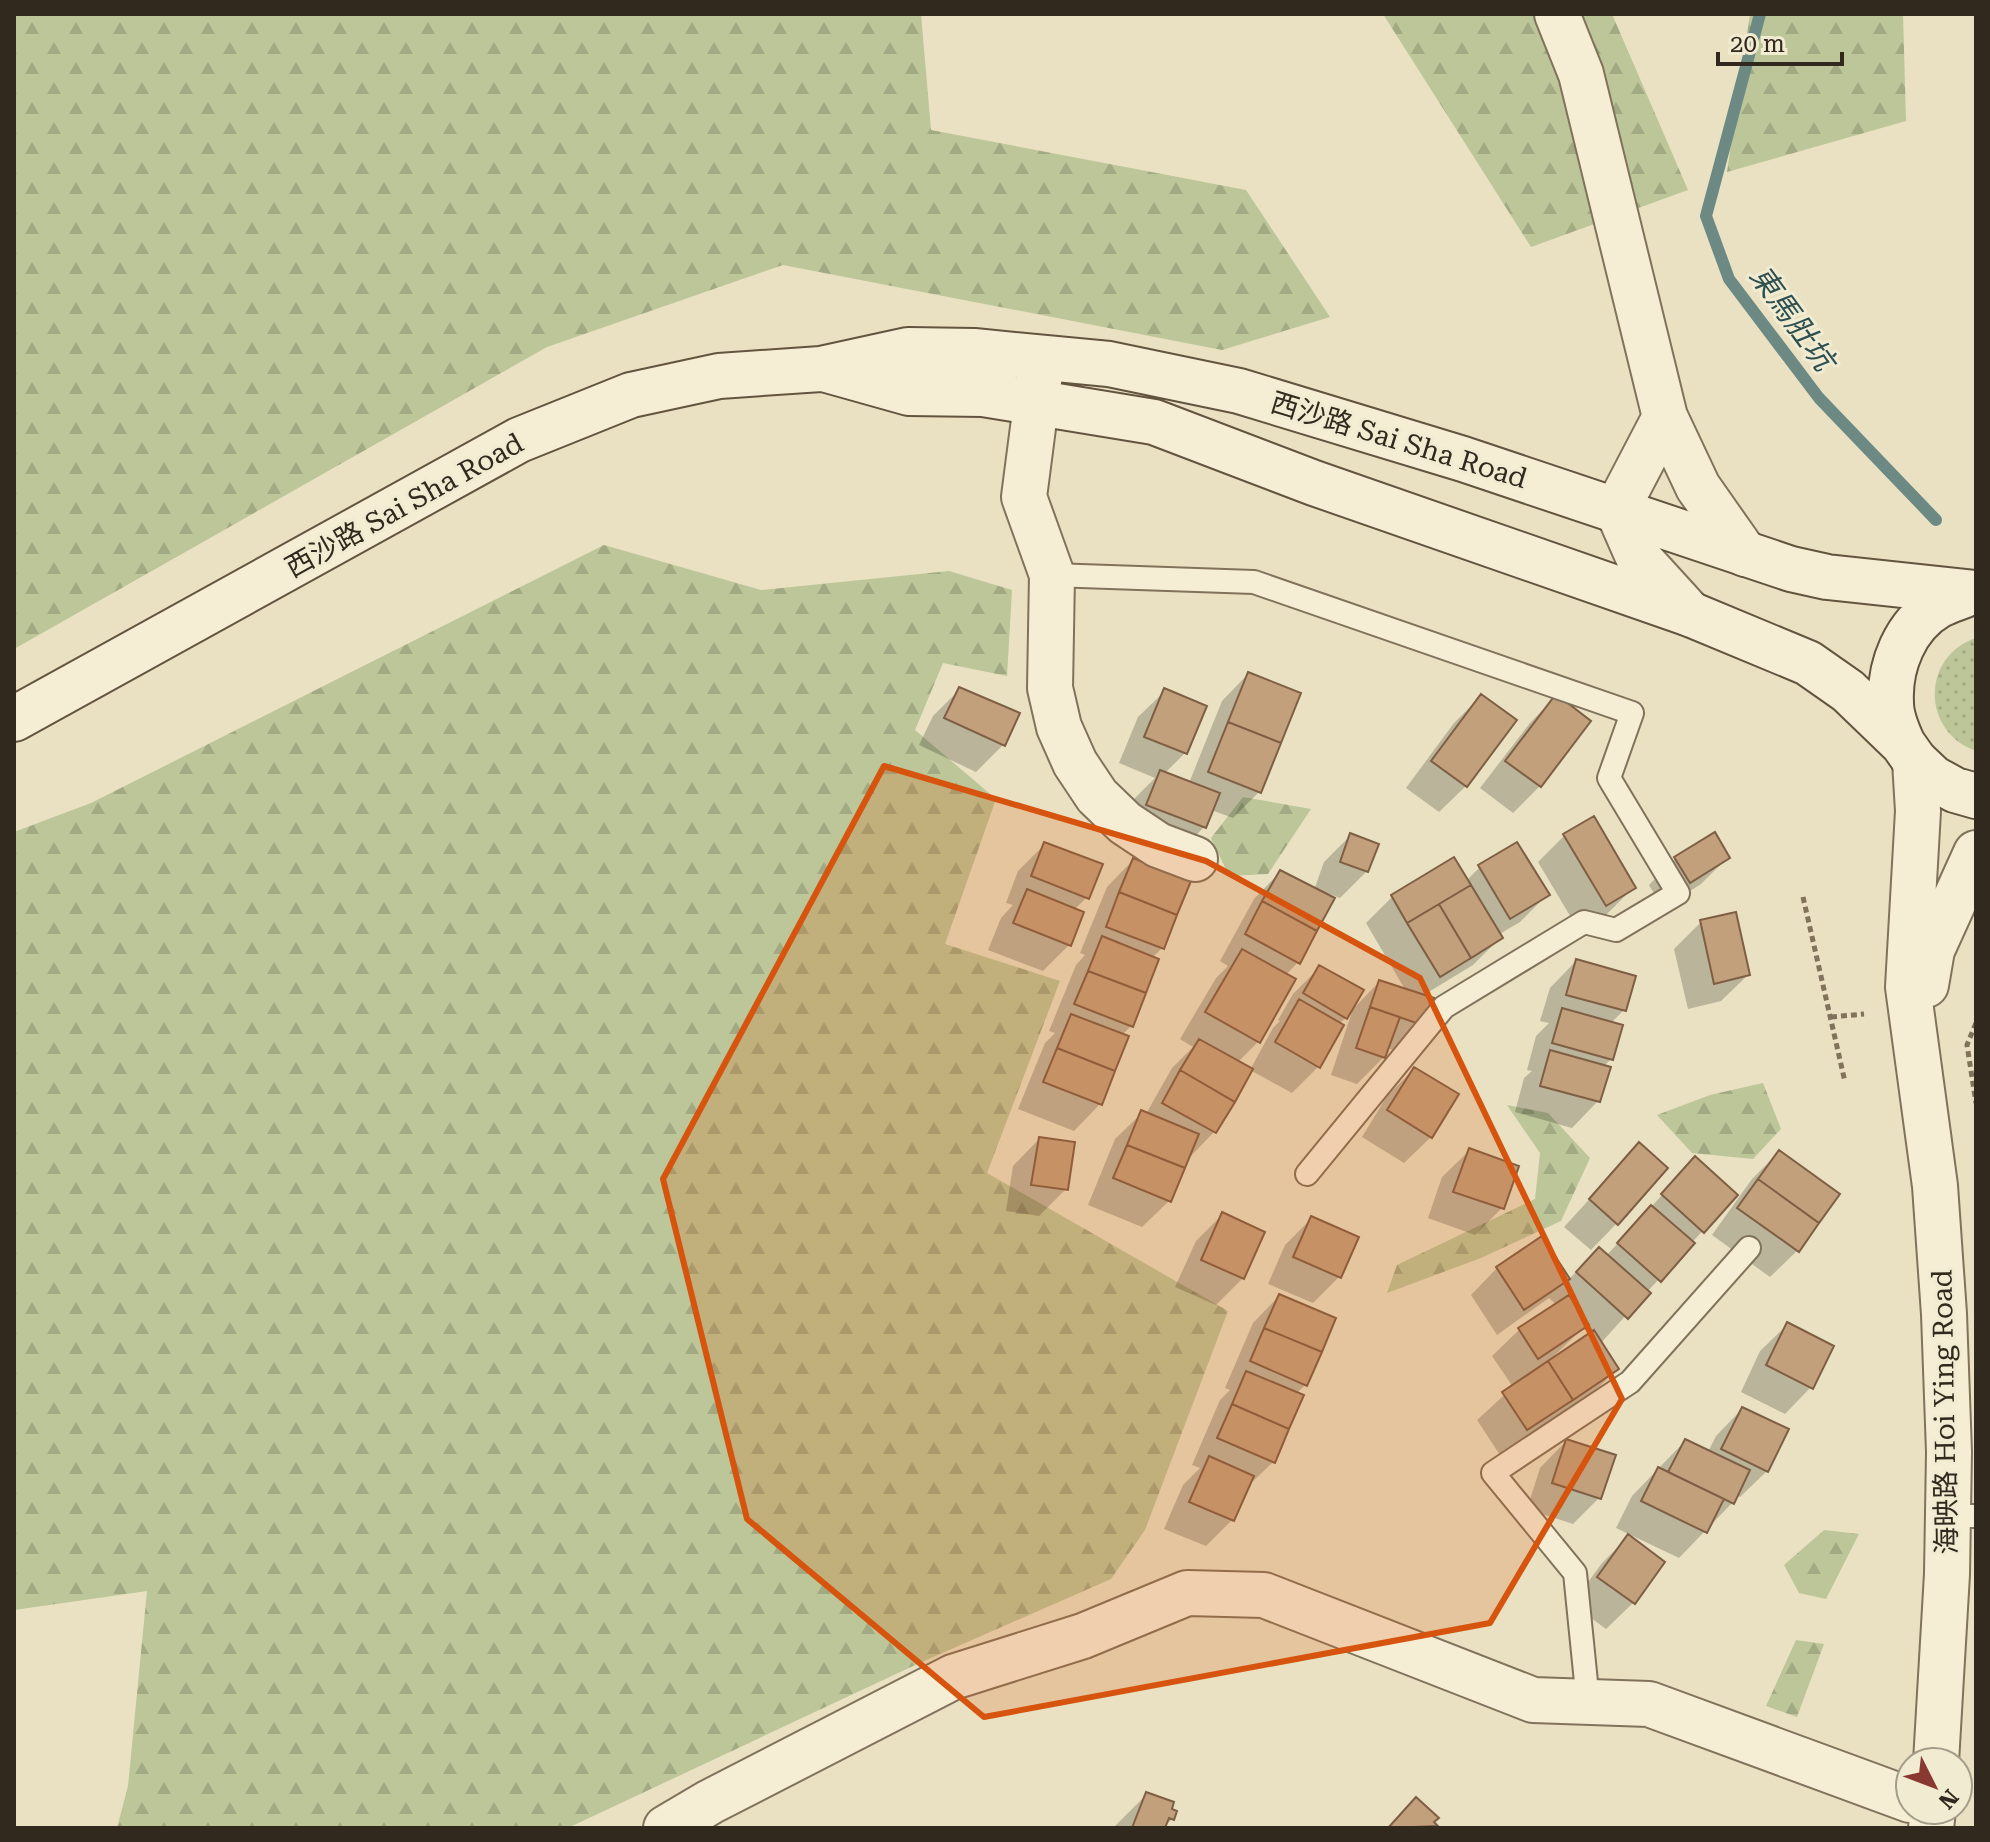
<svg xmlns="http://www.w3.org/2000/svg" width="1990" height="1842" font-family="'Roboto Serif','Noto Sans TC',serif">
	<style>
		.grass { fill: url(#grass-dots) }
		.forest { fill: url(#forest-firs) }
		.shadow { fill: #0003; fill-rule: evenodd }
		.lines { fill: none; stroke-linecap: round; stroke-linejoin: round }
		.stream { stroke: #6c8984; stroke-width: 12 }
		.building { fill: #c3a07c; stroke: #7e5f44; stroke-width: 2 }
		.service-casing { stroke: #81725b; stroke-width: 26 }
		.minor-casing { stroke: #81725b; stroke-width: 48 }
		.tertiary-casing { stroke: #81725b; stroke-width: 48 }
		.secondary-casing { stroke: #63543f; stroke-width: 48 }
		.path { stroke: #81725b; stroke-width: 5; stroke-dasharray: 6 4; stroke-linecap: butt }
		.service { stroke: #f5eed5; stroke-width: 22 }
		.minor { stroke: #f5eed5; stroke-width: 44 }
		.tertiary { stroke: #f5eed5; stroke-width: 44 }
		.secondary { stroke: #f5eed5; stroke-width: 44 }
		.marked { fill: #d6540e; fill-opacity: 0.2; stroke: #d6540e; stroke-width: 6; stroke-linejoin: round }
		.labels { text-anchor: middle; stroke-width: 6; stroke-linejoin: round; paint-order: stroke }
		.street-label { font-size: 28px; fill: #32291e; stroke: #f1ebd1 }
		.water-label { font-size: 30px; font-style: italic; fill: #2f5051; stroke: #f1ebd1 }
	</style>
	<defs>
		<pattern id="grass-dots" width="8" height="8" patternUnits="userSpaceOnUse" patternTransform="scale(2)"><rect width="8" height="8" fill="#bcc698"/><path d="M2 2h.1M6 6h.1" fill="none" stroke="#a2aa83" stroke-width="1.8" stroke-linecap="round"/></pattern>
		<pattern id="forest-firs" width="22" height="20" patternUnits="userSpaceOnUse" patternTransform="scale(2)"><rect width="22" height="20" fill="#bcc698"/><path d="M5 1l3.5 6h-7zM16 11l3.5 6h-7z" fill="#a2aa83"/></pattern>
	</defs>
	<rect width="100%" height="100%" fill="#e9e1c2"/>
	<path class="grass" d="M1976,638V751C1921,732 1921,656 1976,638Z"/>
	<path class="forest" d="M14,14H921L931,130L1246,190L1330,317L1222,350L783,265L547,347L14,649Z
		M1383,14H1612L1688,190L1531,247Z
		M1750,14H1903L1906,121L1727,172Z
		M604,545L761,590L949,571L1012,590L1007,676L943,663L915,730L996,799L945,944L1060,981L987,1173L1228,1311L1145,1530L1111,1579L913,1666L572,1826L553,1828H117L128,1786L147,1591L14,1610V832L91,803Z
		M1243,797L1311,809L1268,874L1229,876L1211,838Z
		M1763,1083L1781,1129L1753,1159L1692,1153L1657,1115L1710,1095Z
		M1507,1105L1548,1113L1590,1158L1561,1221L1481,1258L1387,1293L1397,1265L1535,1199L1540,1153Z
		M1824,1530L1859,1534L1826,1599L1799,1593L1784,1565Z
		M1796,1640L1824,1644L1797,1717L1766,1706Z"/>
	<path class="shadow" d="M1248,674L1259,792L1233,818L1211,810L1204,827L1178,854L1121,832L1134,799L1155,778L1119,763L1138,717L1165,691L1185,753L1164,774L1189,783L1222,701Z
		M960,689L1003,745L976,772L919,745L933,716Z
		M1481,696L1466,786L1439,812L1406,788L1454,723Z
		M1556,696L1540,786L1513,813L1480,788L1530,723Z
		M1351,835L1367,871L1340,898L1324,892L1298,962L1286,975L1294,980L1258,1042L1237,1063L1250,1070L1273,1028L1280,1021L1278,1020L1293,994L1320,967L1353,1009L1379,982L1406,991L1366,923L1392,897L1466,881L1480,867L1547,895L1520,922L1498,935L1500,938L1473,965L1422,996L1423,1025L1397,1051L1387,1048L1384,1057L1357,1084L1331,1075L1352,1012L1339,1024L1341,1025L1318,1067L1292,1093L1250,1070L1214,1132L1188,1159L1169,1201L1142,1227L1088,1205L1115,1139L1142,1113L1146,1114L1172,1068L1193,1047L1180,1039L1216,978L1228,966L1220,961L1254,899L1280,872L1314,890L1324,862Z
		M1714,835L1728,857L1701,884L1663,908L1649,885L1675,859Z
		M1564,836L1634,887L1607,914L1579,931L1538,862Z
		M1045,844L1087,897L1074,910L1069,945L1043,971L988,950L1001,918L1013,905L1006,903L1018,871Z
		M1133,860L1162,948L1152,958L1131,1026L1121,1036L1100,1104L1074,1131L1018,1109L1045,1043L1055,1033L1049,1031L1076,965L1085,955L1080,953L1107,887Z
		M1701,922L1748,975L1721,1001L1688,1009L1674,949Z
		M1576,961L1624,1010L1611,1023V1059L1603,1067L1598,1101L1572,1128L1515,1112L1524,1078L1532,1071L1527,1070L1536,1036L1549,1023L1540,1021L1550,988Z
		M1414,1069L1431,1137L1404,1163L1362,1137L1387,1096Z
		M1039,1139L1066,1189L1039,1216L1006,1211L1013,1166Z
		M1639,1145L1617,1223L1591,1250L1564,1227Z
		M1469,1151L1502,1208L1475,1235L1428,1218L1442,1177Z
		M1779,1152L1837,1194L1797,1251L1770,1277L1712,1235L1752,1179Z
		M1695,1159L1735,1195L1600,1344L1617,1369L1590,1396L1500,1455L1477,1420L1513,1387L1492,1356L1519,1330L1557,1305L1549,1298L1497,1335L1471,1295L1497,1268L1541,1239L1568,1280L1599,1249L1606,1256ZM1583,1328L1590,1335L1555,1359L1553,1357Z
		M1222,1215L1243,1278L1216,1305L1175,1287L1196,1241Z
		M1312,1218L1339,1277L1313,1303L1268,1284L1285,1245Z
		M1279,1296L1306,1384L1296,1394L1273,1462L1246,1488L1232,1520L1206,1546L1164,1529L1183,1485L1200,1468L1192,1465L1220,1400L1230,1390L1225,1388L1253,1323Z
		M1787,1325L1811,1387L1785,1414L1741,1392L1760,1351Z
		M1742,1409L1767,1471L1740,1497L1736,1495L1732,1503L1679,1558L1616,1528L1632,1496L1685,1441L1708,1452L1716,1436Z
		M1566,1441L1599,1498L1573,1524L1527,1509L1540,1468Z
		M1628,1537L1662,1562L1633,1603L1606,1629L1572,1604L1602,1563Z
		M1146,1795L1172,1819L1163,1828H1113Z
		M1416,1800L1436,1826L1434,1828H1388Z"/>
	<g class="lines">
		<path class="stream" d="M1760,14L1706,216L1729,279L1819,398L1936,520"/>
	</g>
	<path class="building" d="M1248,672L1301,693L1281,743L1228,722Z
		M959,687L1020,713L1005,746L944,718Z
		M1164,688L1207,706L1187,754L1144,737Z
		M1481,694L1517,720L1467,787L1431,761Z
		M1556,694L1591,721L1541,787L1505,761Z
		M1228,722L1281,743L1261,793L1208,772Z
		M1160,770L1220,793L1206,828L1146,805Z
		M1594,816L1636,888L1606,906L1563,834Z
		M1715,832L1730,858L1690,883L1674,857Z
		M1350,833L1379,844L1368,872L1340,862Z
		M1044,842L1103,864L1089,899L1031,876Z
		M1517,842L1550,895L1510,919L1478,865Z
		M1454,857L1471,885L1407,923L1391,895Z
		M1133,858L1191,881L1177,915L1119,892Z
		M1280,870L1335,898L1317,931L1262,901Z
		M1471,885L1503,938L1471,958L1439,904Z
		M1027,889L1084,912L1071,946L1013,923Z
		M1119,892L1177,915L1164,949L1106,927Z
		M1262,901L1317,931L1300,964L1245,934Z
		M1439,904L1471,958L1440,977L1407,923Z
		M1736,912L1750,975L1714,984L1700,920Z
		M1102,936L1159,959L1146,993L1088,971Z
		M1242,949L1296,979L1260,1043L1205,1012Z
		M1576,959L1636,976L1626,1011L1566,995Z
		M1319,965L1364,990L1347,1019L1303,993Z
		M1088,971L1146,993L1133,1027L1074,1004Z
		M1379,980L1434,998L1425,1026L1370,1007Z
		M1299,999L1344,1025L1320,1068L1275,1042Z
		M1370,1007L1400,1017L1385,1058L1356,1048Z
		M1562,1008L1623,1025L1613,1060L1552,1043Z
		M1071,1014L1129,1036L1115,1071L1057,1048Z
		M1199,1039L1253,1069L1235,1102L1180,1070Z
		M1057,1048L1115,1071L1102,1105L1043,1082Z
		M1550,1050L1611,1067L1600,1102L1540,1086Z
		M1414,1067L1459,1094L1432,1138L1387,1110Z
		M1180,1070L1235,1102L1216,1133L1162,1103Z
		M1141,1110L1199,1134L1185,1168L1127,1145Z
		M1039,1137L1075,1142L1068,1190L1031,1185Z
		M1639,1142L1668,1168L1618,1225L1589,1199Z
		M1127,1145L1185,1168L1171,1202L1113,1178Z
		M1469,1148L1519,1166L1504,1209L1453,1192Z
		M1779,1150L1840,1194L1819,1223L1758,1179Z
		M1695,1156L1738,1195L1704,1233L1661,1194Z
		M1758,1179L1819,1223L1799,1252L1737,1208Z
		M1651,1205L1695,1243L1661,1282L1617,1243Z
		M1222,1212L1265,1232L1244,1279L1201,1260Z
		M1311,1216L1359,1237L1341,1278L1293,1257Z
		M1542,1236L1570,1279L1524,1310L1496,1267Z
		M1599,1247L1651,1293L1628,1319L1576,1272Z
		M1279,1294L1336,1318L1322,1352L1264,1328Z
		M1569,1295L1589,1325L1538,1359L1518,1328Z
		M1787,1322L1834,1346L1813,1389L1766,1365Z
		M1264,1328L1322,1352L1307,1386L1250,1361Z
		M1594,1330L1619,1369L1573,1400L1548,1361Z
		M1548,1361L1573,1400L1527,1430L1502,1392Z
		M1246,1371L1304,1395L1289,1429L1232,1404Z
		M1232,1404L1289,1429L1275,1463L1217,1438Z
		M1742,1407L1789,1429L1768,1472L1721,1449Z
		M1566,1439L1616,1455L1601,1499L1552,1483Z
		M1685,1439L1750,1470L1734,1504L1668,1472Z
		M1209,1456L1254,1476L1234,1521L1189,1502Z
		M1658,1467L1724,1499L1707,1533L1641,1501Z
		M1628,1534L1665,1562L1635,1604L1597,1577Z
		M1146,1792L1174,1802L1172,1809L1177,1811L1174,1820L1169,1818L1165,1828H1132Z
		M1416,1797L1439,1818L1434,1822L1438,1826L1388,1828Z"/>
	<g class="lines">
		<g class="service-casing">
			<path id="service" d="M1052,575L1254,582L1632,713L1609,778L1678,893L1616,930L1584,922L1444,1007L1307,1174
				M1948,1516H1976
				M1588,1702L1575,1573L1493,1473L1630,1382L1749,1248"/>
		</g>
		<g class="minor-casing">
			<path id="minor" d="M1557,14L1581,74L1665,417L1698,487L1745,554
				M1041,366L1024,497L1052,575L1050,688L1059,727L1075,763L1097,796L1125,823L1158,845L1195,859
				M1665,417L1617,509L1638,557L1690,614
				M666,1828L710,1802L953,1677L1083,1636L1187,1593L1264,1595L1533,1700L1649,1704L1910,1800"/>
		</g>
		<g class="tertiary-casing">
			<path id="tertiary" d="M1915,761L1918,811L1908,987L1935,1186L1944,1314L1949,1452L1947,1574L1936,1762
				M1926,985L1932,950L1976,853
				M1931,1828L1933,1810"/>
		</g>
		<g class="secondary-casing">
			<path id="secondary" d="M827,370L909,393L983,394L1154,422L1314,483L1690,614L1808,663L1848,691L1903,744L1915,761L1933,778L1955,790L1976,796
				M14,719L519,440L631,395L719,376L821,369L908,350L974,351L1109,364L1239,391L1463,459L1791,569L1827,577L1976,593
				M1903,744C1897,731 1891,717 1891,703C1889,666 1905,625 1938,606C1947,601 1958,598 1967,594"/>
		</g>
		<path class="path" d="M1803,897L1845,1082
			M1831,1017L1864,1014
			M1976,1023L1967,1045L1976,1103"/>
		<use href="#service" class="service"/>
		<use href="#minor" class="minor"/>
		<use href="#tertiary" class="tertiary"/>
		<use href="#secondary" class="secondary"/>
	</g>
	<path class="marked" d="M884,766L1206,861L1420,978L1622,1399L1490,1623L984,1717L747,1519L663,1179Z"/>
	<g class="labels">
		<g class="street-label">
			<text transform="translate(1399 440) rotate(17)" y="10">西沙路 Sai Sha Road</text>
			<text transform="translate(404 505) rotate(-29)" y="10">西沙路 Sai Sha Road</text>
			<text transform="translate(1944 1412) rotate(-91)" y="10">海映路 Hoi Ying Road</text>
		</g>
		<g class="water-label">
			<text transform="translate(1792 318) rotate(54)" y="10">東馬肚坑</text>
		</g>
	</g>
	<rect width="1990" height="1842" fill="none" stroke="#32291e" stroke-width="32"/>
	<g transform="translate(1934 1786) rotate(132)"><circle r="38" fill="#f1ebd1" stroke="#a59d89" stroke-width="2"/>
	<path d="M0-6L14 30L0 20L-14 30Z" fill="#8a3832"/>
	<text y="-12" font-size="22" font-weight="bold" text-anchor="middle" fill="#32291e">N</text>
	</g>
	<path d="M1718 52v12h124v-12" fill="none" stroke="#32291e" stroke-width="4"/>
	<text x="1730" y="52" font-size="24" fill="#32291e" stroke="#f1ebd1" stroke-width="6" paint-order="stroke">20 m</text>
</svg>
